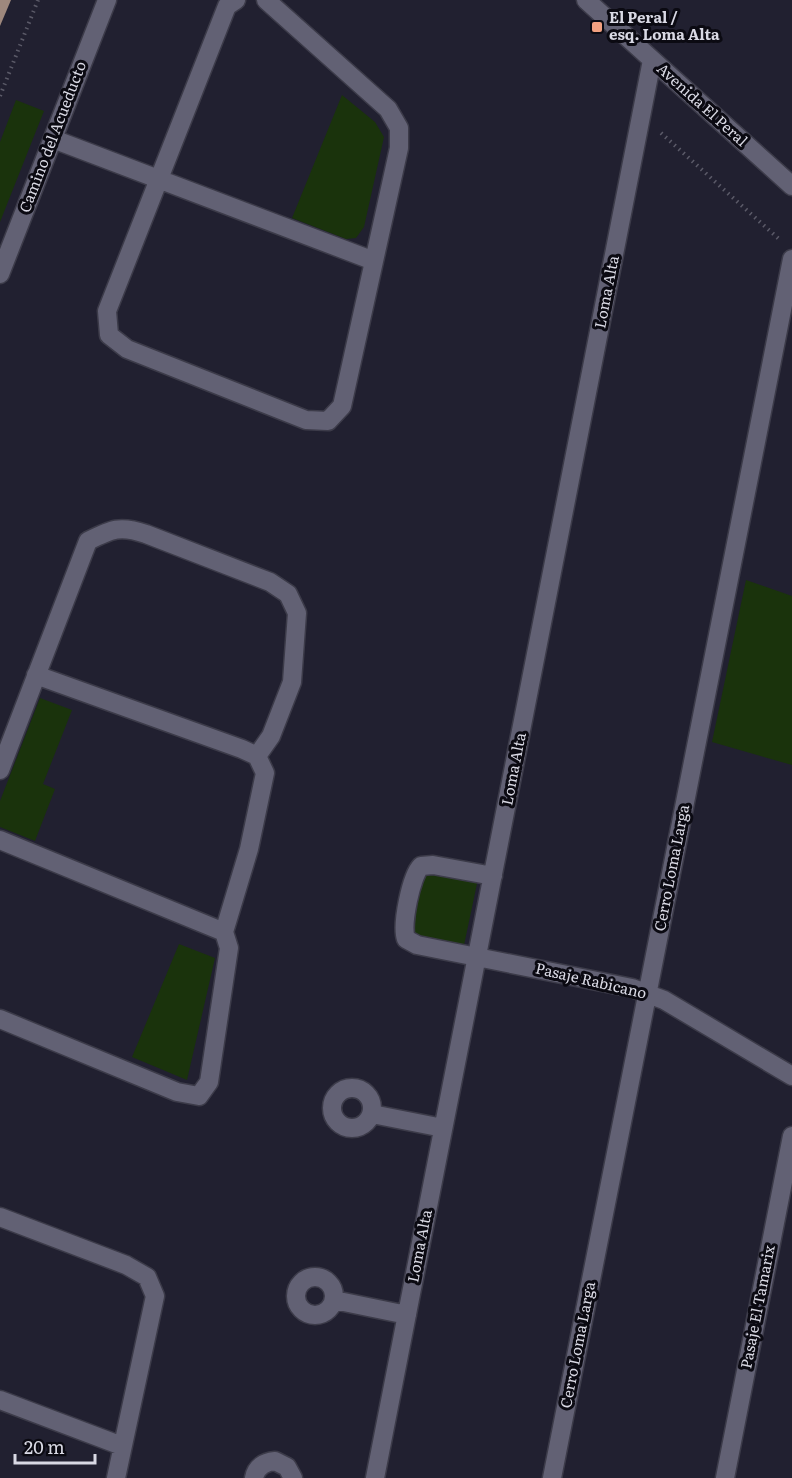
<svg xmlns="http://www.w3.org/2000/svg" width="792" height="1478" font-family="Literata,serif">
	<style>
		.green { fill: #1a330c }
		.building { fill: #9e887d }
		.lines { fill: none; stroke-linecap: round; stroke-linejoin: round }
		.minor-casing { stroke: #3c3b49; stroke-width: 21 }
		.path { stroke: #5b5a68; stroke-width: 4; stroke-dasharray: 1.5 4.5; stroke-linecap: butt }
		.minor { stroke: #626174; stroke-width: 18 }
		.poi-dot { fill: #f2a080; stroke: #0b0a12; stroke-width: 2 }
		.labels { text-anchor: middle; stroke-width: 6; stroke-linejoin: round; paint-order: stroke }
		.poi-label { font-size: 15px; font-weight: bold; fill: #d9d9e4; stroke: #0b0a12; text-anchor: start }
		.street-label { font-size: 15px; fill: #d9d9e4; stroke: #0b0a12 }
	</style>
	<rect width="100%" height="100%" fill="#212030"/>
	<path class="green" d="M342,95L375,122L384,137L364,227L356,238L346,239L292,218Z
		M16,100L44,111L0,222V142Z
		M746,580L792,596V765L712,742Z
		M40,698L72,710L43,784L55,789L35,841L0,827V801Z
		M425,868L478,879L464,945L411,934Z
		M179,944L215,958L187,1080L132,1057Z"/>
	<path class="building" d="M0,0H11L0,26Z"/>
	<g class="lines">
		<g class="minor-casing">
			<path id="minor" d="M236,0L227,6L107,311L109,335L127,349L306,420L328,421L342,406L399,148V128L388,109L266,0
				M586,0L792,186
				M53,139L374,261
				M0,274L107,0
				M0,770L88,541C112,529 120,525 146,534L270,582L288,594L297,613L292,682L271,736L257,756
				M0,840L224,932
				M493,876L433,865L421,866C411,876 401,925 406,939L417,945L632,988L664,1000L792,1076
				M0,1019L177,1092L199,1096L209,1082L229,948L224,932L249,849L265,773L257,756L242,749L36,675
				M332 1108a20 20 0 1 1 40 0a20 20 0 1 1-40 0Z
				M372,1114L443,1128
				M0,1217L126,1265L147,1277L155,1296L116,1478
				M296 1296a19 19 0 1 1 38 0a19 19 0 1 1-38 0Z
				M334,1300L407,1315
				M0,1400L122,1446
				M254,1478C256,1467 264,1462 275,1461L287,1467L293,1478
				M375,1478L652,60
				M552,1478L792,259
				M725,1478L792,1136"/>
		</g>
		<path class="path" d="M0,96L38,0
			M661,133L780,240"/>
		<use href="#minor" class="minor"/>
	</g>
	<rect class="poi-dot" x="591" y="21" width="12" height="12" rx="3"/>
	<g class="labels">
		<g class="poi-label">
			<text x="609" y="23">El Peral /<tspan x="609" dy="17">esq. Loma Alta</tspan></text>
		</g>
		<g class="street-label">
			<text transform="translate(702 105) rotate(42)" y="5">Avenida El Peral</text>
			<text transform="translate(53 137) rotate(-69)" y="5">Camino del Acueducto</text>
			<text transform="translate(607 292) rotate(-79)" y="5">Loma Alta</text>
			<text transform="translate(514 769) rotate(-79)" y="5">Loma Alta</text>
			<text transform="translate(672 868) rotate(-79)" y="5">Cerro Loma Larga</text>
			<text transform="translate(591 981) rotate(13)" y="5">Pasaje Rabicano</text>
			<text transform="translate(420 1246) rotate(-79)" y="5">Loma Alta</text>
			<text transform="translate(758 1307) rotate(-79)" y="5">Pasaje El Tamarix</text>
			<text transform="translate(578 1345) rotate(-79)" y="5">Cerro Loma Larga</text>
		</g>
	</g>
	<path d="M15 1454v9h80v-9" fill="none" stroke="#d9d9e4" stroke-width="3"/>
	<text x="24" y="1454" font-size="18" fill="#d9d9e4" stroke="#0b0a12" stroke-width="4.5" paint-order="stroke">20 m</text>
</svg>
